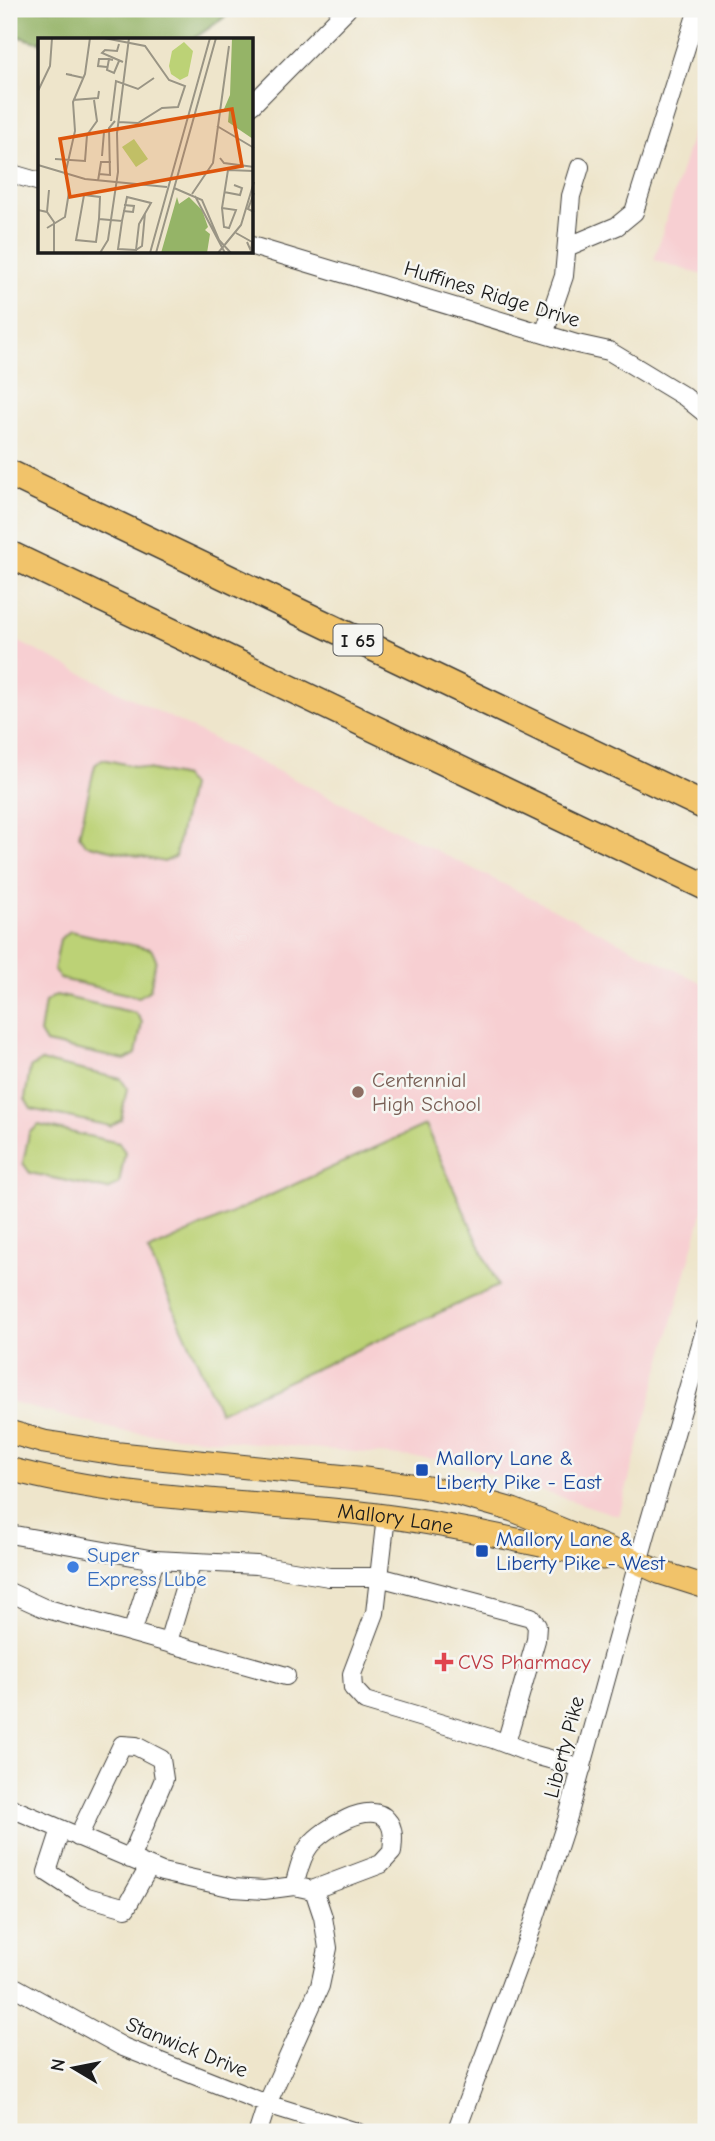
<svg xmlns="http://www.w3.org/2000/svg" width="715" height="2141" font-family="'Comic Neue',sans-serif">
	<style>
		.built { fill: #f7cfd2 }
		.green { fill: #bcd276; stroke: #6c7749; stroke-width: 2 }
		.forest { fill: #95b467; stroke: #586842; stroke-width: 2 }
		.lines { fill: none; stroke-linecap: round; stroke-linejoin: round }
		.minor-casing { stroke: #3c3a36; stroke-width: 20 }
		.major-casing { stroke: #3c3a36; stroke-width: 25 }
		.highway-casing { stroke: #3c3a36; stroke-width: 29 }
		.minor { stroke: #fff; stroke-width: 18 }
		.major { stroke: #f1c36a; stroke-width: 23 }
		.highway { stroke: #f1c36a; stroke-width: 26 }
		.education-dot { fill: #8d6e63; stroke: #f6f6f2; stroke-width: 2.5 }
		.transit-dot { fill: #1a4fb4; stroke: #f6f6f2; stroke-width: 2.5 }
		.shop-dot { fill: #3f7fe0; stroke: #f6f6f2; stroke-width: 2.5 }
		.health-dot { fill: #e0444e; stroke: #f6f6f2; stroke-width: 2.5 }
		.labels { text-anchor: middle; stroke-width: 5; stroke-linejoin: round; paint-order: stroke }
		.shield { fill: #f6f6f2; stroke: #5d5d5c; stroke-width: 2 }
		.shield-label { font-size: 19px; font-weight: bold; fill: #1c1c1c }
		.street-label { font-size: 21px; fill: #1c1c1c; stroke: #f6f6f2 }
		.education-label { font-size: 21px; fill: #785e54; stroke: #f6f6f2; text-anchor: start }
		.transit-label { font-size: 21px; fill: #164399; stroke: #f6f6f2; text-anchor: start }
		.shop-label { font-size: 21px; fill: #366cbe; stroke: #f6f6f2; text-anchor: start }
		.health-label { font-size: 21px; fill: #be3a42; stroke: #f6f6f2; text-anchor: start }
		.inset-road { fill: none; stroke: #9a9585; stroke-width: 2 }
		.view { fill: #de560d; fill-opacity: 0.15; stroke: #de560d; stroke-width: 3.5 }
		.inset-edge { fill: none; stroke: #1c1c1c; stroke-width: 3.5 }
	</style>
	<rect width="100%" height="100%" fill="#f6f6f2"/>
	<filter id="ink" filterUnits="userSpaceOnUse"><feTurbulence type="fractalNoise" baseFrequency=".0143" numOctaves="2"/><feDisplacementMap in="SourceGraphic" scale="14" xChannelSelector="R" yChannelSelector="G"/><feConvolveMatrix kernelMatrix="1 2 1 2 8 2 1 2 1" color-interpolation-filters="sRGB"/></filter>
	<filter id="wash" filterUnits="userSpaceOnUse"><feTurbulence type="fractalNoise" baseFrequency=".00686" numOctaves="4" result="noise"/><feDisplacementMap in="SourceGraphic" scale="28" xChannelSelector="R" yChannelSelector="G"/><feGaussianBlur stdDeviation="1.57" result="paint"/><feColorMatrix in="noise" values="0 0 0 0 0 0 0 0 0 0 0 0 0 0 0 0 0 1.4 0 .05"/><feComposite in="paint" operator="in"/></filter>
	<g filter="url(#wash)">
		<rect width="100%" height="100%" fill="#eee5cb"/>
		<path class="built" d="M706,89V276L654,260Z
			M9,637L706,985V1199L619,1516L446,1460L121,1431L9,1402Z"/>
		<path class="green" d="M102,759L184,777L190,786L175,857L164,862L85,844L79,835L95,765Z
			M70,931L151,949L156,959L150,990L139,997L61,979L54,970L60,939Z
			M56,995L136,1013L142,1022L136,1054L125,1060L46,1043L40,1033L45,1002Z
			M41,1061L121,1079L127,1088L121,1120L110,1126L31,1109L25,1099L30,1068Z
			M39,1125L119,1143L125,1152L119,1184L108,1190L30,1173L23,1163L29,1133Z
			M425,1125L498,1286L220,1412L148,1251Z"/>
		<path class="forest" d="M9,9H236L192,40H40V43L17,36L9,52Z"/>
	</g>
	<g filter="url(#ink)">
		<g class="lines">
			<g class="minor-casing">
				<path id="minor" d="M252,105L347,9
					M9,173L40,182
					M252,246L577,344L609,351L685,397L706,414
					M567,247L617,226L634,212L698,9
					M544,334L564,276L571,196L580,167
					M386,1516L375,1613L352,1674L353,1688L365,1701L493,1739L535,1755L582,1768
					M9,1534L155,1560L257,1565L329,1577H379L531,1617L537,1626L536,1640L506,1743
					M9,1592L44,1608L286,1676
					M132,1633L155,1560
					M168,1642L192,1562
					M9,1807L162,1872L234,1888L264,1890L294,1886L312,1890L315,1893L323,1917L328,1948L320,1986L267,2104L258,2132
					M61,1829L47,1872L84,1896L126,1908L149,1867
					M78,1837L122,1745L136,1746L161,1759L164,1779L130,1859
					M294,1886C298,1872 301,1856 310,1845C323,1829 371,1799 387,1820C395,1828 393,1842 392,1852L381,1864L312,1890
					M9,1984L123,2047L267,2104L357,2132
					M456,2132L531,1930L567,1820L646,1534L706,1327"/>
			</g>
			<g class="major-casing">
				<g id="major">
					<path d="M9,1432L44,1442L120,1454L357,1478L418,1486L457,1494L513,1510L609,1549L659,1572L706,1587"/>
					<path id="s1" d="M9,1469C119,1499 238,1500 352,1512C437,1521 520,1541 603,1558"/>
				</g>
			</g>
			<g class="highway-casing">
				<path id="highway" d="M9,473L706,807
					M9,554L706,887"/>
			</g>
			<use href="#minor" class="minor"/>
			<use href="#major" class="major"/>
			<use href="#highway" class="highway"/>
		</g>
	</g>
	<circle class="education-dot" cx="358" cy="1092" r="7"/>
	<g class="transit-dot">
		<rect x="415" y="1463" width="14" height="14" rx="3.5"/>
		<rect x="475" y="1544" width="14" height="14" rx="3.5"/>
	</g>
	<circle class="shop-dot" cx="73" cy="1567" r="7"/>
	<path class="health-dot" d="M440.5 1651.5h7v7h7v7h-7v7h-7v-7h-7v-7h7z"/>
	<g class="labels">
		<rect class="shield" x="333.5" y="624.5" width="49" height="31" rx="5"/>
		<g class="shield-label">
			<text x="358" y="647">I 65</text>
		</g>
		<g class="street-label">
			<text transform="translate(492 294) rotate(17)" y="7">Huffines Ridge Drive</text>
			<text dy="7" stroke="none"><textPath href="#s1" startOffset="390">Mallory Lane</textPath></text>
			<text transform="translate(564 1747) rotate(-75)" y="7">Liberty Pike</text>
			<text transform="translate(187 2047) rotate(22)" y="7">Stanwick Drive</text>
		</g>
		<g class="education-label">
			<text x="372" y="1087">Centennial<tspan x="372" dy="24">High School</tspan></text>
		</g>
		<g class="transit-label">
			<text x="436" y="1465">Mallory Lane &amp;<tspan x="436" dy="24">Liberty Pike - East</tspan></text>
			<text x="496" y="1546">Mallory Lane &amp;<tspan x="496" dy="24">Liberty Pike - West</tspan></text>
		</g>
		<g class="shop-label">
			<text x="87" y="1562">Super<tspan x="87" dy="24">Express Lube</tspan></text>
		</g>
		<g class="health-label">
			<text x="458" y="1669">CVS Pharmacy</text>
		</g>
	</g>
	<g transform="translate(38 38)">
		<rect width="215" height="215" fill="#eee5cb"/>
		<path d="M146,4L155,13L150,38L142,42L133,36L131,28L134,13ZM96,101L110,121L98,129L84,109Z" fill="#bcd276"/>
		<path d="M194,0H215V101L190,84L191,73L186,71L192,57ZM139,159L141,166L151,159L164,172L170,189L167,192L172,196L169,215H123Z" fill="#95b467"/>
		<path class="inset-road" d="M66,0L107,8L131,42L147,48L140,69L124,70L100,85L80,84M81,6L79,13L67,12L64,15L85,24M75,22L71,21L69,32L76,35L81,23M69,29L60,28L61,21H71M34,37L28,36L46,40M0,53L12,28L14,0M35,62L60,60L61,53M73,83L78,43L100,51L116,40M179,88L216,110M64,118L66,94L71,93M182,120L186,125L216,129M17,121L47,123L49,97L59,83L56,62M0,127L47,141L129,149M61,136L72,137L71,90L77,83M27,137L37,93L35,64L47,36L52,0M60,143L63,124H73M136,150L164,162L181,202L193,215M186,154L202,157L204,150L196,147M216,155L210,171L216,174M154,156L175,125L191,8M157,158L187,215M184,170L198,172L191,190L186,189L184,170L190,132L216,133M0,172L9,174L16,184V215M85,173L95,174L96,168L86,167M9,174L11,152M61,181L58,204L38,202L46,157L62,159L61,181L84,183L89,159L113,165L101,186L98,212L80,211L84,183M9,190L27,179L31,154M198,195L214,204L213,213L209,204M98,212L104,208L107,175M62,215L70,202L80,134L79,95L91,0M112,215L172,0M118,215L178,0M180,215L203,187L216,144"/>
		<path class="view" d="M194,71L204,128L32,159L22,101Z"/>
		<rect width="215" height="215" class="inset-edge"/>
	</g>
	<rect width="715" height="2141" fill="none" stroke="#f6f6f2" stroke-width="35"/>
	<g transform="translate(74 2068) rotate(280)" stroke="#f6f6f2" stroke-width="5" paint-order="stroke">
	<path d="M0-5L12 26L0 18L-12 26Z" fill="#1c1c1c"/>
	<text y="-10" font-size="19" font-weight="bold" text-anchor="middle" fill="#1c1c1c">N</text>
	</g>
</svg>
